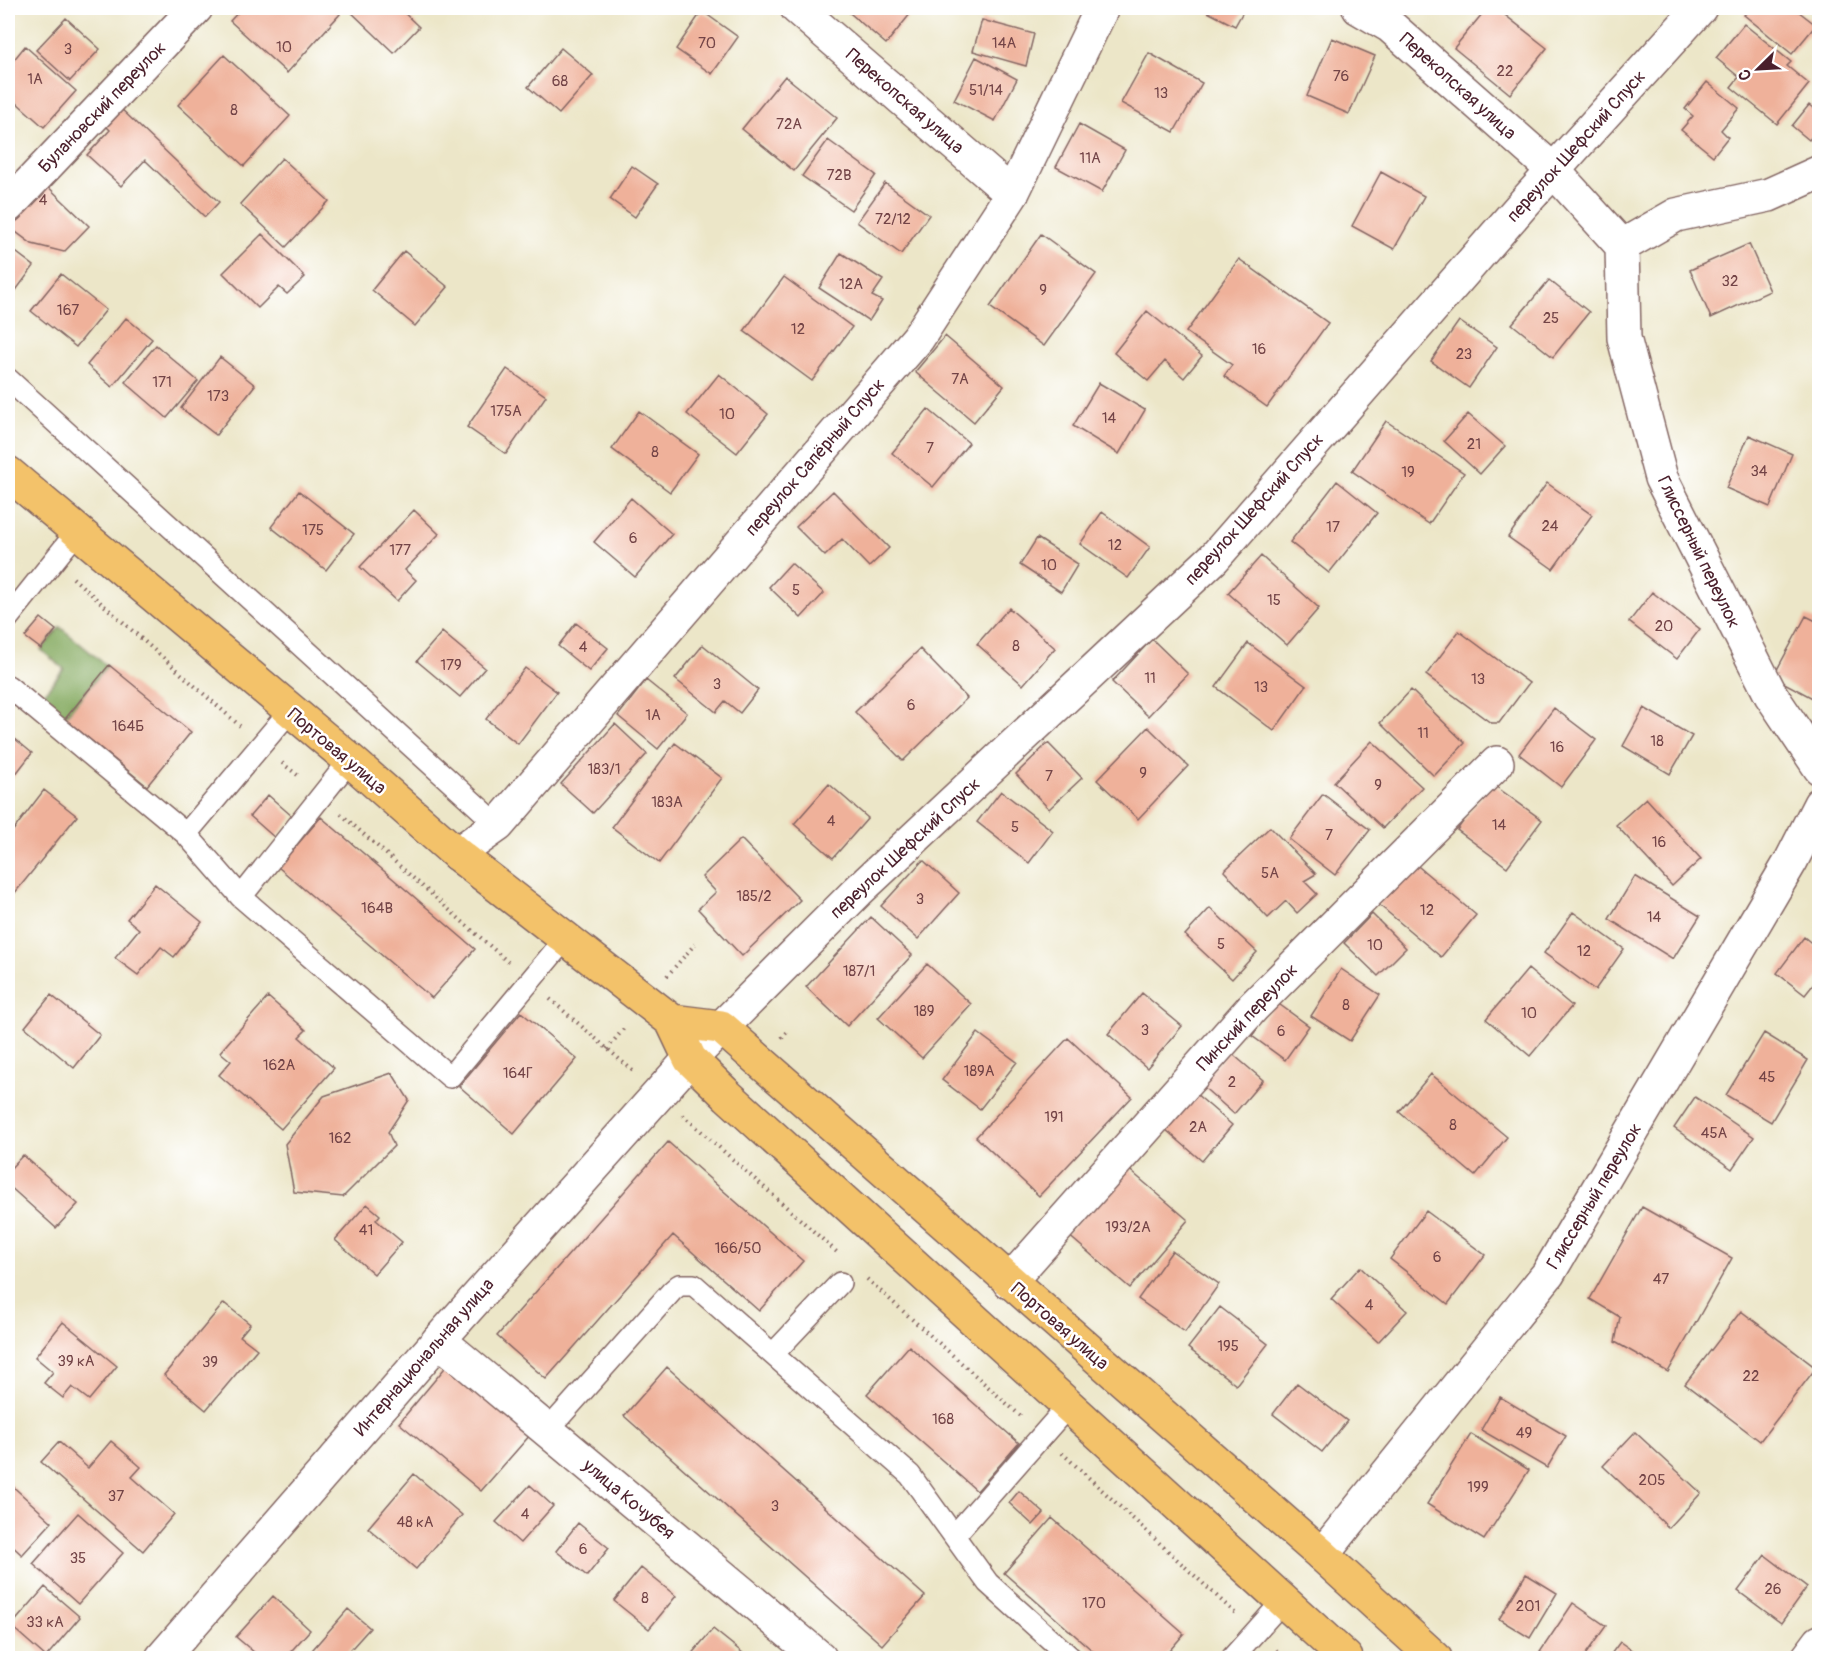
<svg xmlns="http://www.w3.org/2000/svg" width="1827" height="1666" font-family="Pangolin,sans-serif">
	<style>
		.forest { fill: #85aa60; stroke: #686446; stroke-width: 1.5 }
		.building { fill: #efb19a }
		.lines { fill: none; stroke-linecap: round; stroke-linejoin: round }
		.service-casing { stroke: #836562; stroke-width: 24 }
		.minor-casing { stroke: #836562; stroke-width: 36 }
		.tertiary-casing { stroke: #836562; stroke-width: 36 }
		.primary-casing { stroke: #836562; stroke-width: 36 }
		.path { stroke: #836562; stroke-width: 4; stroke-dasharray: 1.5 4.5; stroke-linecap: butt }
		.service { stroke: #fff; stroke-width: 21 }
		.minor { stroke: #fff; stroke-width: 33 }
		.tertiary { stroke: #fff; stroke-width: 33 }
		.primary { stroke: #f3c26a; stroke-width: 33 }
		.labels { text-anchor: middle; stroke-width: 5; stroke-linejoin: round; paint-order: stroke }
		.number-label { font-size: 15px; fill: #734447 }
		.street-label { font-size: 18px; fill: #4a1f2b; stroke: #fff }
	</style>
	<rect width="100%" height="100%" fill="#fff"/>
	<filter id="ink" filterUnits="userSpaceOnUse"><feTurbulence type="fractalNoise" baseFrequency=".0167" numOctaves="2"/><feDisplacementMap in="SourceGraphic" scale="12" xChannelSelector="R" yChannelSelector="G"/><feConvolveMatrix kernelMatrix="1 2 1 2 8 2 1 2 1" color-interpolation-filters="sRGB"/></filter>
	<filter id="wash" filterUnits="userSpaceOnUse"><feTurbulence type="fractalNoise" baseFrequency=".008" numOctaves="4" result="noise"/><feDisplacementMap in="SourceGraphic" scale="24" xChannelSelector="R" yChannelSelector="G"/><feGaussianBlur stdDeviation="1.35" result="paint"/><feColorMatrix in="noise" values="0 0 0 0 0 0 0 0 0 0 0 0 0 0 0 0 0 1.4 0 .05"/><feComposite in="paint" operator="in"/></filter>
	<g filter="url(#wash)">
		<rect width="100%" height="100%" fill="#ece6c8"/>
		<path class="forest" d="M60,627L107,666L64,718L40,698L64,669L41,650Z"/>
		<g id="blocks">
			<path class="building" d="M242,8H332L340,14L287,73L230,21Z
				M347,8H399L419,27L394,53Z
				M844,8H915L886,44Z
				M1200,8H1245L1235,26Z
				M1487,8H1496L1547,48L1510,94L1454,48Z
				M1751,8H1794L1816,25L1792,54L1744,15Z
				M702,11L738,37L712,74L676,49Z
				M66,18L100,49L70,81L36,50Z
				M982,20L1034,34L1026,66L973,51Z
				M1744,24L1791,62L1787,66L1809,84L1777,124L1731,87L1739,77L1716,58Z
				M1332,38L1375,56L1349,114L1307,96Z
				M25,46L76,91L44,127L8,95V67Z
				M561,48L593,75L559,114L528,87Z
				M1149,53L1202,83L1174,132L1121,103Z
				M224,55L290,116L244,166L178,105Z
				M976,57L1017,79L995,121L954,100Z
				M785,76L837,118L794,171L742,129Z
				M1707,82L1739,108L1721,130L1728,137L1713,156L1681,130L1693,116L1685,109Z
				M1809,105L1820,113V127L1809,140L1792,126Z
				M118,106L219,202L205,217L145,160L121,186L87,155L110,130L102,122Z
				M1079,124L1125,150L1102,192L1056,167Z
				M828,140L876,175L851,210L802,176Z
				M282,158L329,201L286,247L240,204Z
				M632,166L658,184L635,217L610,199Z
				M1381,172L1424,196L1394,249L1352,226Z
				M41,180L89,226L64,252L32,244L8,226V220Z
				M885,183L929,215L901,254L857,222Z
				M262,234L305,277L287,294L279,287L258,308L223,273Z
				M1041,234L1096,274L1044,346L990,307Z
				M1749,244L1770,291L1711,318L1690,270Z
				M8,246L34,266L14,293L8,288Z
				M404,251L448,287L415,326L372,290Z
				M841,253L883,280L872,296L882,301L869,321L819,288Z
				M1239,259L1328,323L1267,407L1224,376L1232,365L1186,332Z
				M61,274L106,310L76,347L31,311Z
				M784,277L852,327L812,381L744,331Z
				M1549,280L1589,312L1553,357L1512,324Z
				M1147,311L1202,356L1184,378L1165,361L1148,381L1114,353Z
				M126,318L152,339L112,387L87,365Z
				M1459,321L1497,347L1469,388L1431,361Z
				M945,336L1004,386L974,422L915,372Z
				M156,345L198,381L167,418L125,382Z
				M220,357L255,385L216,435L181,408Z
				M507,369L546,396L506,454L467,427Z
				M719,374L768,414L737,453L687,414Z
				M1099,383L1145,410L1119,454L1073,426Z
				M928,409L969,443L933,487L892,453Z
				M639,411L698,454L670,492L612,449Z
				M1468,414L1505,446L1480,474L1444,441Z
				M1386,421L1464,473L1429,524L1352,471Z
				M1749,435L1792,454L1770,507L1726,488Z
				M1337,481L1377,513L1329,573L1290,542Z
				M1547,483L1592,515L1553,569L1508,537Z
				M299,491L354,534L326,570L271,527Z
				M833,491L889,548L869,567L842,539L825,556L796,527Z
				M631,498L672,534L635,577L594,542Z
				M414,510L439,534L405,570L416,580L397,601L360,567Z
				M1102,512L1150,547L1128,578L1080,544Z
				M1037,538L1078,564L1061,592L1020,565Z
				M1261,556L1319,608L1287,645L1228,593Z
				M791,563L824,593L801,618L769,587Z
				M1652,592L1700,629L1677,659L1629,622Z
				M1009,608L1055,648L1023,685L977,644Z
				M1806,616L1820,623V702L1773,677Z
				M41,618L56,630L41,649L25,637Z
				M576,623L608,648L589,671L558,646Z
				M1459,631L1529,683L1499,723H1491L1426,675Z
				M442,632L485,668L460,697L417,661Z
				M1152,639L1188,674L1148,716L1112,682Z
				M1248,643L1306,686L1274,731L1216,687Z
				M703,645L758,690L740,713L725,701L716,712L675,679Z
				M920,649L967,698L903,761L855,712Z
				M109,665L191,732L147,786L65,719Z
				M525,668L557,692L518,744L486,719Z
				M646,680L687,713L658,749L618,716Z
				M1411,690L1465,743L1434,776L1380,723Z
				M1554,708L1596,740L1561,787L1519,754Z
				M1644,708L1692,736L1670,774L1623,746Z
				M615,724L647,754L593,813L561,784Z
				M1148,727L1188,766L1138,819L1097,780Z
				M8,733L32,753L8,784Z
				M1372,741L1422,787L1383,828L1334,782Z
				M675,743L722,778L659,863L612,827Z
				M1048,743L1082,778L1049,809L1016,774Z
				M1491,783L1542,820L1507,867L1457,830Z
				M829,784L868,818L833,858L794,824Z
				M44,790L77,816L14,894L8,889V837Z
				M1001,791L1053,831L1029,863L977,822Z
				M1323,794L1370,830L1335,875L1289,839Z
				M268,795L293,817L275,838L250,816Z
				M1646,798L1701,859L1672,886L1616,825Z
				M321,817L475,949L432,998L278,867Z
				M1270,827L1316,874L1304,881L1317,894L1297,913L1286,901L1268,918L1224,871Z
				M741,839L800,900L742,956L698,909L716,892L702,877Z
				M923,860L959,893L918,939L881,906Z
				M1413,862L1476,915L1441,957L1378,904Z
				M1635,876L1700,916L1673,959L1609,919Z
				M155,884L202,922L174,957L161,947L138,975L115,958L139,929L127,919Z
				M1210,908L1257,952L1232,979L1185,935Z
				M1573,912L1624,949L1595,990L1544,953Z
				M1372,914L1406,948L1378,976L1344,943Z
				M871,917L912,955L847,1026L806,987Z
				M1804,937L1820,950V976L1805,995L1777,973Z
				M927,964L971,1004L922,1058L878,1018Z
				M1341,969L1380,995L1350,1041L1311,1016Z
				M1528,969L1572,1006L1530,1056L1486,1019Z
				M1142,993L1182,1026L1147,1068L1108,1034Z
				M51,995L100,1035L74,1068L25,1027Z
				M268,997L306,1030L299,1037L334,1068L281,1129L219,1075L231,1061L220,1052Z
				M1276,1002L1309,1026L1285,1060L1252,1036Z
				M521,1012L577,1059L514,1134L459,1086Z
				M978,1033L1017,1062L980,1109L942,1080Z
				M1764,1033L1808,1060L1771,1122L1726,1095Z
				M1068,1038L1132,1097L1039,1196L976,1137Z
				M1229,1051L1263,1080L1234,1114L1200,1084Z
				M392,1073L409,1100L388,1132L394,1146L343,1197L294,1192L285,1144L324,1096Z
				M1431,1074L1507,1137L1475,1176L1399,1112Z
				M1195,1093L1232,1125L1202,1161L1165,1129Z
				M1695,1097L1754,1137L1732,1169L1674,1128Z
				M668,1142L803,1261L759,1311L673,1235L546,1379L497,1336Z
				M23,1155L78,1204L56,1228L8,1185V1171Z
				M1125,1166L1188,1220L1130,1288L1067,1234Z
				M367,1204L380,1215L376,1220L402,1242L374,1274L335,1240Z
				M1642,1207L1732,1258L1668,1372L1615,1342L1620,1317L1590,1299Z
				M1426,1211L1485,1255L1448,1304L1390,1259Z
				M1172,1251L1219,1284L1185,1332L1138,1299Z
				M1360,1267L1407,1311L1378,1342L1331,1299Z
				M224,1303L250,1324L240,1336L257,1349L206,1410L164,1375Z
				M1220,1307L1268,1344L1236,1385L1188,1348Z
				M1741,1311L1816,1368L1760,1441L1685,1384Z
				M63,1322L117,1366L89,1400L72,1387L63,1398L44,1383L53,1372L35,1357Z
				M909,1346L1019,1443L977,1491L867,1394Z
				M449,1363L531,1434L481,1491L399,1423Z
				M667,1367L925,1596L882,1645L624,1416Z
				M1297,1383L1347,1421L1322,1452L1273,1414Z
				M1500,1397L1566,1436L1547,1468L1481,1430Z
				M1635,1432L1701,1493L1669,1528L1603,1466Z
				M1471,1434L1529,1470L1484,1540L1427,1504Z
				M111,1441L141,1467L132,1477L174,1514L143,1551L41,1462L59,1442L88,1468Z
				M414,1474L462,1515L416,1569L368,1528Z
				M8,1482L52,1522L22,1555L8,1542Z
				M530,1485L553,1506L520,1543L496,1522Z
				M1019,1491L1044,1513L1033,1525L1009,1503Z
				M78,1513L123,1553L78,1604L33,1564Z
				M1052,1518L1184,1634L1163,1658H1101L1004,1573Z
				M578,1523L609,1548L587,1576L556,1551Z
				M1765,1555L1807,1587L1781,1623L1738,1591Z
				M641,1568L676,1596L649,1629L614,1601Z
				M1526,1574L1557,1593L1530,1638L1499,1619Z
				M45,1587L80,1617L46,1657L11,1626Z
				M273,1596L310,1630L285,1658H261L236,1637Z
				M1573,1603L1606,1626L1583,1658H1550L1540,1652Z
				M348,1609L370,1628L343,1658H308L306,1657Z
				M713,1629L749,1658H688Z
				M1620,1642L1643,1658H1608Z"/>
		</g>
	</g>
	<g filter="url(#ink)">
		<use href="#blocks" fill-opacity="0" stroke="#836562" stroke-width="1.5"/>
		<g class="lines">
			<g class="service-casing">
				<path id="service" d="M8,379L498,825
					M8,618L76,533
					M8,686L186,834L241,897L450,1077L565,939
					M186,834L289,712
					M241,897L350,760
					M773,1354L840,1283
					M547,1431L672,1291L679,1285H694L910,1475L988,1583L1071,1658
					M954,1536L1068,1406
					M1232,1658L1283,1601"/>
			</g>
			<g class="minor-casing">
				<path id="minor" d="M797,8L1012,194
					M1359,8L1390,26L1553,170L1622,246L1624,338L1661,478L1771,695L1820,768
					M8,206L196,8
					M1622,246L1676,215L1769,195L1820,172
					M457,854L498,825L918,338L1012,194L1102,8
					M690,1059L858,891L1214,558L1524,203L1700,8
					M1009,1282L1253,1007L1497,763
					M439,1340L820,1658
					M1322,1555L1548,1274L1791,861L1820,804
					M1808,1658L1820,1642"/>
			</g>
			<g class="tertiary-casing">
				<path id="tertiary" d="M162,1658L439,1340L690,1059"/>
			</g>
			<g class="primary-casing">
				<path id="primary" d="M8,473L350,760L457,854L672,1021L690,1059L728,1096L1346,1658
					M672,1021L721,1027L1322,1555L1435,1658"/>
			</g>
			<path class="path" d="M73,578L240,726
				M282,763L300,777
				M341,814L508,962
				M667,976L695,944
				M550,999L633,1071
				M782,1038L789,1030
				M607,1049L626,1026
				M683,1115L839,1254
				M867,1279L1023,1418
				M1062,1453L1235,1613
				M1276,1650L1286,1658"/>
			<use href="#service" class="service"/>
			<use href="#minor" class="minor"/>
			<use href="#tertiary" class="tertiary"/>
			<use href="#primary" class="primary"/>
		</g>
	</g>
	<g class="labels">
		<g class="number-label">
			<text x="707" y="48">70</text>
			<text x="1004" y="48">14А</text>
			<text x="284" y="52">10</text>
			<text x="68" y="54">3</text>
			<text x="1505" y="76">22</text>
			<text x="1341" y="81">76</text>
			<text x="35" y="84">1А</text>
			<text x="560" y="86">68</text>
			<text x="986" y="95">51/14</text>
			<text x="1161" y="98">13</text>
			<text x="234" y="115">8</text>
			<text x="789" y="129">72А</text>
			<text x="1090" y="163">11А</text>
			<text x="839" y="180">72В</text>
			<text x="43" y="205">4</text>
			<text x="893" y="224">72/12</text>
			<text x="1730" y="286">32</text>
			<text x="851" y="289">12А</text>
			<text x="1043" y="295">9</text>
			<text x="68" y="315">167</text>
			<text x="1551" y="323">25</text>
			<text x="798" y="334">12</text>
			<text x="1259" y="354">16</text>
			<text x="1464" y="359">23</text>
			<text x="960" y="384">7А</text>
			<text x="162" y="387">171</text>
			<text x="218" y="401">173</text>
			<text x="506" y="416">175А</text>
			<text x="727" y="419">10</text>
			<text x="1109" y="423">14</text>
			<text x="1474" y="449">21</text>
			<text x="930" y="453">7</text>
			<text x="655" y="457">8</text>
			<text x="1759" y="476">34</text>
			<text x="1408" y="477">19</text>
			<text x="1550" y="531">24</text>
			<text x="1333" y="532">17</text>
			<text x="313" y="535">175</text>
			<text x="633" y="543">6</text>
			<text x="1115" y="550">12</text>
			<text x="400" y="555">177</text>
			<text x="1049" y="570">10</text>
			<text x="796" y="595">5</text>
			<text x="1274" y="605">15</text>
			<text x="1664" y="631">20</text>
			<text x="1016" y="651">8</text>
			<text x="583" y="652">4</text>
			<text x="451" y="670">179</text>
			<text x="1150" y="683">11</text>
			<text x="1478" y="684">13</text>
			<text x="717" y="689">3</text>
			<text x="1261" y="692">13</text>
			<text x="911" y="710">6</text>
			<text x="653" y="720">1А</text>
			<text x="128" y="731">164Б</text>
			<text x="1423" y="738">11</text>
			<text x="1657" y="746">18</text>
			<text x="1557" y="752">16</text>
			<text x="604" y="774">183/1</text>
			<text x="1143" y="778">9</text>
			<text x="1049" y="781">7</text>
			<text x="1378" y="790">9</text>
			<text x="667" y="807">183А</text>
			<text x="831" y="826">4</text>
			<text x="1499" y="830">14</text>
			<text x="1015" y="832">5</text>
			<text x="1329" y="840">7</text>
			<text x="1659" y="847">16</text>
			<text x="1270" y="878">5А</text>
			<text x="754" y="901">185/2</text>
			<text x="920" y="904">3</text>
			<text x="377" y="913">164В</text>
			<text x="1427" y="915">12</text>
			<text x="1654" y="922">14</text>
			<text x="1221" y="949">5</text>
			<text x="1375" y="950">10</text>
			<text x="1584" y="956">12</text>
			<text x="859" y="976">187/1</text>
			<text x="1346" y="1010">8</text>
			<text x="924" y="1016">189</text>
			<text x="1529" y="1018">10</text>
			<text x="1145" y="1035">3</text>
			<text x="1281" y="1036">6</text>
			<text x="279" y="1070">162А</text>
			<text x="979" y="1076">189А</text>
			<text x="518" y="1078">164Г</text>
			<text x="1767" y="1082">45</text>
			<text x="1232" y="1087">2</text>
			<text x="1054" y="1122">191</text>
			<text x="1453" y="1130">8</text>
			<text x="1198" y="1132">2А</text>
			<text x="1714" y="1138">45А</text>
			<text x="340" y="1143">162</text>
			<text x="1128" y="1232">193/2А</text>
			<text x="366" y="1235">41</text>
			<text x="738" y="1253">166/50</text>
			<text x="1437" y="1262">6</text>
			<text x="1661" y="1284">47</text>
			<text x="1369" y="1310">4</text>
			<text x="1228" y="1351">195</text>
			<text x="76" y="1366">39 кА</text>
			<text x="210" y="1367">39</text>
			<text x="1751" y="1381">22</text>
			<text x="943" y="1424">168</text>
			<text x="1524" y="1438">49</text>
			<text x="1652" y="1485">205</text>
			<text x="1478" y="1492">199</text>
			<text x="116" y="1501">37</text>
			<text x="775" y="1511">3</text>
			<text x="525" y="1519">4</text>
			<text x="415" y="1527">48 кА</text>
			<text x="583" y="1554">6</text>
			<text x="78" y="1563">35</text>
			<text x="1773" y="1594">26</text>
			<text x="645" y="1603">8</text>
			<text x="1094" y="1608">170</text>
			<text x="1528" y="1611">201</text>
			<text x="45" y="1627">33 кА</text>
		</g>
		<g class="street-label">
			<text transform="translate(1458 86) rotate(42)" y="6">Перекопская улица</text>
			<text transform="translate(905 101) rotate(41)" y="6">Перекопская улица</text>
			<text transform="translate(102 107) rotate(-46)" y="6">Булановский переулок</text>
			<text transform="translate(1576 146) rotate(-48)" y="6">переулок Шефский Спуск</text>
			<text transform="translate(815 457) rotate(-49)" y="6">переулок Сапёрный Спуск</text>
			<text transform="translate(1254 509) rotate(-48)" y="6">переулок Шефский Спуск</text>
			<text transform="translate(1699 552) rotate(64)" y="6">Глиссерный переулок</text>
			<text transform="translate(337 751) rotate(40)" y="6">Портовая улица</text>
			<text transform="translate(905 848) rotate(-43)" y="6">переулок Шефский Спуск</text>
			<text transform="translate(1247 1017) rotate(-47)" y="6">Пинский переулок</text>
			<text transform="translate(1594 1196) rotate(-59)" y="6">Глиссерный переулок</text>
			<text transform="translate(1060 1326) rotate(41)" y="6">Портовая улица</text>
			<text transform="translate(424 1357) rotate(-49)" y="6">Интернациональная улица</text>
			<text transform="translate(629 1499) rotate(40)" y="6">улица Кочубея</text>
		</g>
	</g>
	<rect width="1827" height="1666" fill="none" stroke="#fff" stroke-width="30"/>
	<g transform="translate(1758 69) rotate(246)" stroke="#ffffff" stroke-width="4.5" paint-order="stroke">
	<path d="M0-4.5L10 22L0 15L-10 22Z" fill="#4a1f2b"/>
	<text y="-9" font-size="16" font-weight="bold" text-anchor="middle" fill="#4a1f2b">С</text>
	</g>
</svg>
